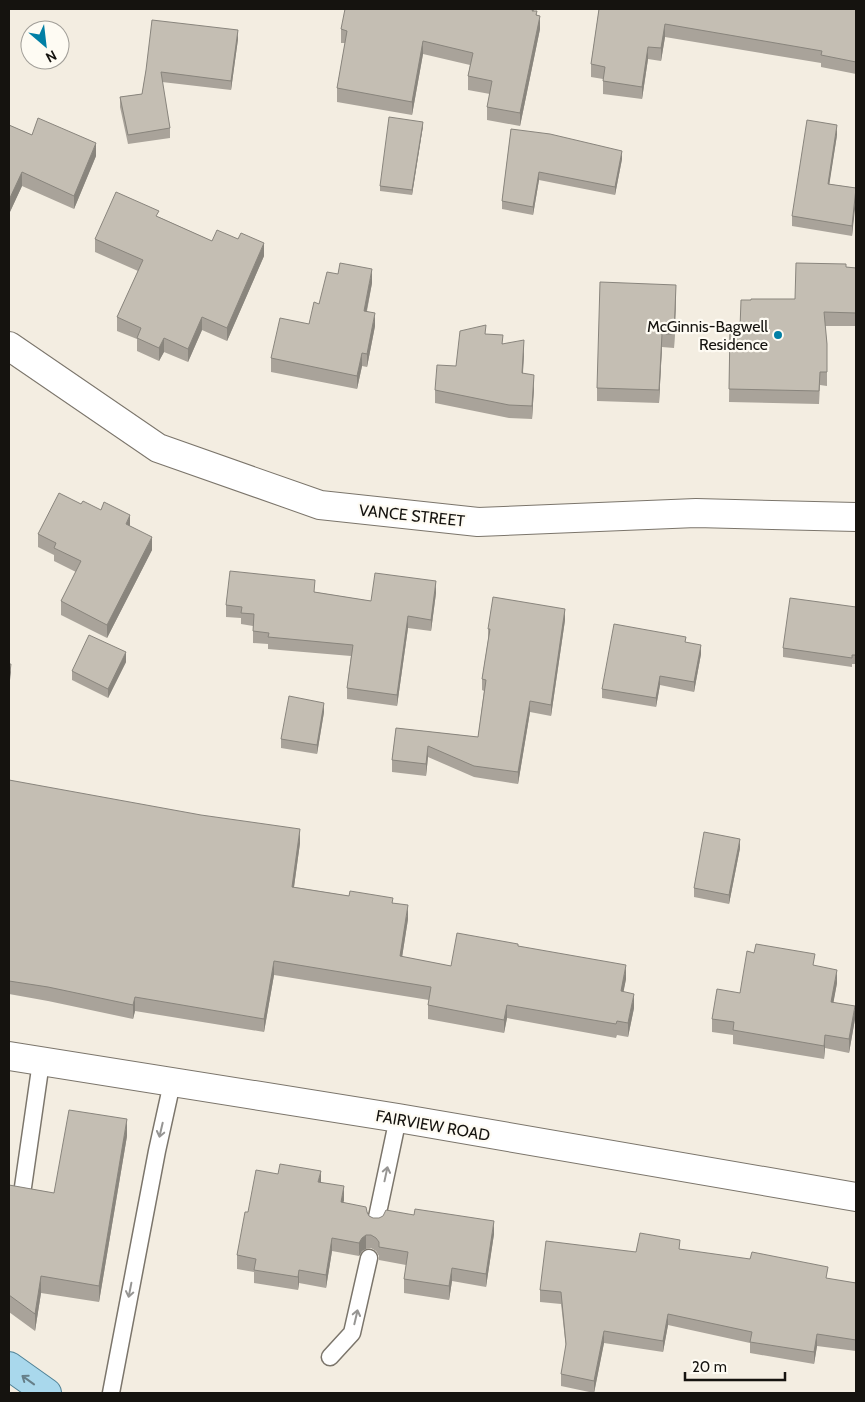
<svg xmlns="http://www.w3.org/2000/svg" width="865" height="1402" font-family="Cabin,sans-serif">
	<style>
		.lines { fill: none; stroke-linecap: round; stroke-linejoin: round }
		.service-casing { stroke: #7b756b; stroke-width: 19 }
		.minor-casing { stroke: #7b756b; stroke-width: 30 }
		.tertiary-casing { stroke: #7b756b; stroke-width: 30 }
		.primary-casing { stroke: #508296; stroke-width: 30 }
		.service { stroke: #fff; stroke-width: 16 }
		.minor { stroke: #fff; stroke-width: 28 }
		.tertiary { stroke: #fff; stroke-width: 28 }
		.primary { stroke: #a9d8ec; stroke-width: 28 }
		.wall { fill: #a9a39a }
		.shaded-wall { fill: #89857d }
		.building { fill: #c4beb3; stroke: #89857d }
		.oneway { stroke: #969593 }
		.oneway2 { stroke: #667f89 }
		.poi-dot { fill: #017fa5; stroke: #fefbf3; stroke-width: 2 }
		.labels { text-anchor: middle; stroke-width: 4.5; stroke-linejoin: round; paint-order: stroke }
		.poi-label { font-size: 16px; fill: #15130f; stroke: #fefbf3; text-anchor: end }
		.street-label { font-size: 16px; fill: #15130f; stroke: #fefbf3 }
	</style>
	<rect width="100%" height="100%" fill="#f3ede1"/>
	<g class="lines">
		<g class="service-casing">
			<path id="service" d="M23,1187L41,1062
				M376,1222L398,1118
				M330,1357L352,1333L369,1258
				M111,1393L157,1151L172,1083"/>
		</g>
		<g class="minor-casing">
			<path id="minor" d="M9,346L158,448L320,505L478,522L696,513L856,517"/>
		</g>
		<g class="tertiary-casing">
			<path id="tertiary" d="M9,1056L398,1118L856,1197"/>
		</g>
		<g class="primary-casing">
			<path id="primary" d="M9,1366L47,1393"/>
		</g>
		<use href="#service" class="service"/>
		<use href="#minor" class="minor"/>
		<use href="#tertiary" class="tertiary"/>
		<use href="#primary" class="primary"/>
	</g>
	<path class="wall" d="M534,9V11L537,15L540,29L520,126L487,120V107L490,94L468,90V76L470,65L423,54L412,115L337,102V88L345,43H341V29Z
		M599,9H856V74L821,67V63L665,37L661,61L648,59L642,99L603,94V79L591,77V64Z
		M238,39L231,90L162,82L170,128V138L128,144L120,107V97L142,94L146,70Z
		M9,125L32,135L96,156L74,209L22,186L9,214Z
		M423,126L412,195L380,191V186Z
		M511,129L622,159L615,195L539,180L533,215L502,209V201Z
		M837,135L829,184L856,188L852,236L792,226V216Z
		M159,217L212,241L264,256L227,341L202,330L188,362L164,352L159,361L137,351V339L117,331V317L138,271L95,252V239Z
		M846,267L856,268V326H825L827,344V386L820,385L819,404L729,402L730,328H740L795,299Z
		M372,283L367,311L375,326L367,367L362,366L357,389L271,372V358L309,324L319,304Z
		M676,299L674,348L662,347L659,403L597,401V388Z
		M486,334L503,344L524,353L523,373L534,388L532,419L509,418L435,403V390Z
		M81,504L130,526L152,550L107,638L61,615V601L76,572L54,561V555L38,547V534Z
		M315,592L371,601L436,593L431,631L408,628L397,706L347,699V688L351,656L268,649V644L253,643V626L241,624V618L226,617V605Z
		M856,607V664H852V667L783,657V648Z
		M565,620L551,716L530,712L518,784L474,777L428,757L426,776L392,772V760L396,728L478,737L484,691L482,690V679L488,640V629Z
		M686,643L701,654L694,692L660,685L656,707L602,698V689Z
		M126,662L108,698L72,680V671Z
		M324,712L317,754L281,748V739Z
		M9,780L300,843L294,887L393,903L408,919L402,957L451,966L518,946L626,979L623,992L634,1008L628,1037L617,1035L616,1038L507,1018L504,1033L428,1019V1005L429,1000L274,975L264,1032L135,1011L133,1019L48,1001L9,994Z
		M740,848L729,904L694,897V888Z
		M815,966L837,983L833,1003L855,1019L849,1053L825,1048L824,1059L733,1044V1035L712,1032V1019Z
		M127,1136L99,1302L41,1293L35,1331L9,1312V1185L54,1193Z
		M321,1183L344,1200L343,1202L367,1212L369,1216L373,1218L494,1234L486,1287L452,1281L449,1300L404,1293V1279L406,1265L379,1260V1256L376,1251L371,1248L366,1249L362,1251L359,1256L332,1251L326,1288L299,1283L298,1290L254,1283V1272L237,1269V1255L248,1212Z
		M680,1249L828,1279L856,1283V1351L817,1346L814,1364L750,1353V1343L668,1325L663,1352L604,1343L594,1393L561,1386V1374L566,1348L561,1304L540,1302V1290L636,1252Z"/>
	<path class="shaded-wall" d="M540,16V29L520,126V113Z
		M665,24V37L661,61V48Z
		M238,30V39L231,90V81Z
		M423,41V54L412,115V102Z
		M648,47V59L642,99V87Z
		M423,122V126L412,195V190Z
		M837,125V135L828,193V184Z
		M96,143V156L74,209V196Z
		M622,151V159L615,195V187Z
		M22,172V186L9,214V200Z
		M539,172V180L533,215V207Z
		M856,190V200L852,236V226Z
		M264,243V256L227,341V328Z
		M372,269V283L364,324V311Z
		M676,285V299L674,348V334Z
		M375,313V326L367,367V354Z
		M202,317V330L188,362V349Z
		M662,334V347L659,403V390Z
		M164,338V352L159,361V348Z
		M524,340V353L522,387V373Z
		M362,353V366L357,389V376Z
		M534,375V388L532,419V406Z
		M130,515V528L126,524Z
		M152,537V550L107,638V625Z
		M436,581V593L431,631V620Z
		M565,609V620L551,716V705Z
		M408,616V628L397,706V695Z
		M701,645V654L694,692V682Z
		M126,652V662L108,698V689Z
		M11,664V672L9,688V680Z
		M660,676V685L656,707V698Z
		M530,701V712L518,784V772Z
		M324,703V712L317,754V745Z
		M428,746V757L426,776V764Z
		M300,829V843L292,901V887Z
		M740,839V848L729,904V895Z
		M408,905V919L400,970V956Z
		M274,961V975L264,1032V1019Z
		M626,965V979L621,1005V991Z
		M837,970V983L831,1016V1002Z
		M634,994V1008L628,1037V1023Z
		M135,997V1011L133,1019V1005Z
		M507,1005V1018L504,1033V1020Z
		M855,1006V1019L849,1053V1039Z
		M825,1035V1048L824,1059V1046Z
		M127,1119V1136L99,1302V1286Z
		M321,1171V1184L318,1182Z
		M344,1186V1200L341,1215V1202Z
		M494,1221V1234L486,1287V1274Z
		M366,1235V1249L362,1251L359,1256V1243L362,1238Z
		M332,1238V1251L326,1288V1275Z
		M452,1268V1281L449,1300V1286Z
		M299,1270V1283L298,1290V1277Z
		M41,1276V1293L35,1331V1314Z
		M668,1314V1325L663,1352V1341Z
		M604,1331V1343L594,1393V1381Z
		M817,1334V1346L814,1364V1352Z"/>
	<path class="building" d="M345,9H533L532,11H537L536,15L540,16L520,113L487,107L492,81L468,76L473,53L423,41L412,102L337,88L347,31L341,29Z
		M599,9H856V62L821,55L822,51L665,24L661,48L648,47L642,87L603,81L605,67L591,64Z
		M152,20L238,30L231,81L161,72L170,128L128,135L120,97L142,94L146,70Z
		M389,117L423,122L412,190L380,186Z
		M38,118L96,143L74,196L22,172L9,200V125L32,135Z
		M807,120L837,125L828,184L856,188L852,226L792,216Z
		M511,129L550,134L622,151L615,187L539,172L533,207L502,201Z
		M116,192L159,211L156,216L212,241L217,230L238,239L241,233L264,243L227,328L202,317L188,349L164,338L159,348L137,338L141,328L117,317L143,260L95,239Z
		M340,263L372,269L364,311L375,313L367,354L362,353L357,376L271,358L280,318L309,324L314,302L319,304L327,272L338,274Z
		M796,263L846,264V267L856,268V313L824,312L827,344V372H820L819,391L729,389L730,328H740L741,300H751V299H795Z
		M600,282L676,285L674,334H662L659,390L597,388Z
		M486,325L485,334L503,335L502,344L524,340L522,373L534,375L532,406L509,405L435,390L437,365L456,366L460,331Z
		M59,493L81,504L83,501L101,510L104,502L130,515L126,524L152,537L107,625L61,601L81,561L54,548L56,543L38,534Z
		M230,571L315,580L314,592L371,601L375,573L436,581L431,620L408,616L397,695L347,688L353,645L268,637L269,633L253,631L254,614L241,613L242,607L226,605Z
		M493,597L565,609L551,705L530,701L518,772L474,766L428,746L426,764L392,760L396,728L478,737L486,680L482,679L490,629H488Z
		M790,598L856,607V655H852V658L783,648Z
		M614,624L686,637L685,642L701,645L694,682L660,676L656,698L602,689Z
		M89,635L126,652L108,689L72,671Z
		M9,664H11L9,680Z
		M289,696L324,703L317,745L281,739Z
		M9,780L201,815L300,829L292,887L349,896L350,891L393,898L392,903L408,905L400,956L451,966L457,933L518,944V946L626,965L621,991L634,994L628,1023L617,1021L616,1024L507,1005L504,1020L428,1005L431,987L274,961L264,1019L135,997L133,1005L48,987L9,981Z
		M704,832L740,839L729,895L694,888Z
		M756,944L815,954L813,965L837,970L831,1002L855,1006L849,1039L825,1035L824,1046L733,1030L734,1022L712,1019L717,989L740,993L747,951L754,953Z
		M69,1110L127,1119L99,1286L41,1276L35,1314L9,1295V1185L54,1193Z
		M280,1164L321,1171L318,1182L344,1186L341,1202L366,1207L367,1212L369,1216L373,1218H379L383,1216L386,1210L414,1215L415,1209L494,1221L486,1274L452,1268L449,1286L404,1279L408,1252L379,1247V1242L376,1238L371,1235H366L362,1238L359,1243L332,1238L326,1275L299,1270L298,1277L254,1270L256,1259L237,1255L245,1212H248L256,1170L278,1174Z
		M640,1233L680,1240L679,1249L750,1259L752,1252L828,1267L826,1278L856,1283V1340L817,1334L814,1352L750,1342L752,1332L668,1314L663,1341L604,1331L594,1381L561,1374L566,1344L561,1292L540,1290L546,1241L636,1252Z"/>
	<defs><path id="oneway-shaft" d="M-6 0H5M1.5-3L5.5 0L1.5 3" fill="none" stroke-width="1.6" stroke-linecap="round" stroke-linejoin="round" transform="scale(1.25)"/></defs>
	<g class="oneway">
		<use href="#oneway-shaft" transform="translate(161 1130) rotate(103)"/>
		<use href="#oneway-shaft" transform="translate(386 1174) rotate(-78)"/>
		<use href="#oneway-shaft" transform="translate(130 1290) rotate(101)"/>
		<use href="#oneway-shaft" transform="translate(356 1317) rotate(-77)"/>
	</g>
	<use class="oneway2" href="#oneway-shaft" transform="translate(28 1380) rotate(-144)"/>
	<circle class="poi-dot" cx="778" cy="335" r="5"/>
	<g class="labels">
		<g class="poi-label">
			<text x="768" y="332">McGinnis-Bagwell<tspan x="768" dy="18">Residence</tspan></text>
		</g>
		<g class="street-label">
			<text transform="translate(412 515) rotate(6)" y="6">VANCE STREET</text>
			<text transform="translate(433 1125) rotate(10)" y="6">FAIRVIEW ROAD</text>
		</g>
	</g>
	<rect width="865" height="1402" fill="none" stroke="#15130f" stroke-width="20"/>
	<g transform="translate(45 45) rotate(152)"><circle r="24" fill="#fefbf3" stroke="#a19e98"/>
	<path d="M0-4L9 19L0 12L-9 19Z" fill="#017fa5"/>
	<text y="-8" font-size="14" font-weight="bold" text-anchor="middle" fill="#15130f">N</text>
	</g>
	<path d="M685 1372v8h100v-8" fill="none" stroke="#15130f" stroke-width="2.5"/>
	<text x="692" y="1372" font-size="15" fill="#15130f" stroke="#fefbf3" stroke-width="4" paint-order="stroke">20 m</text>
</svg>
